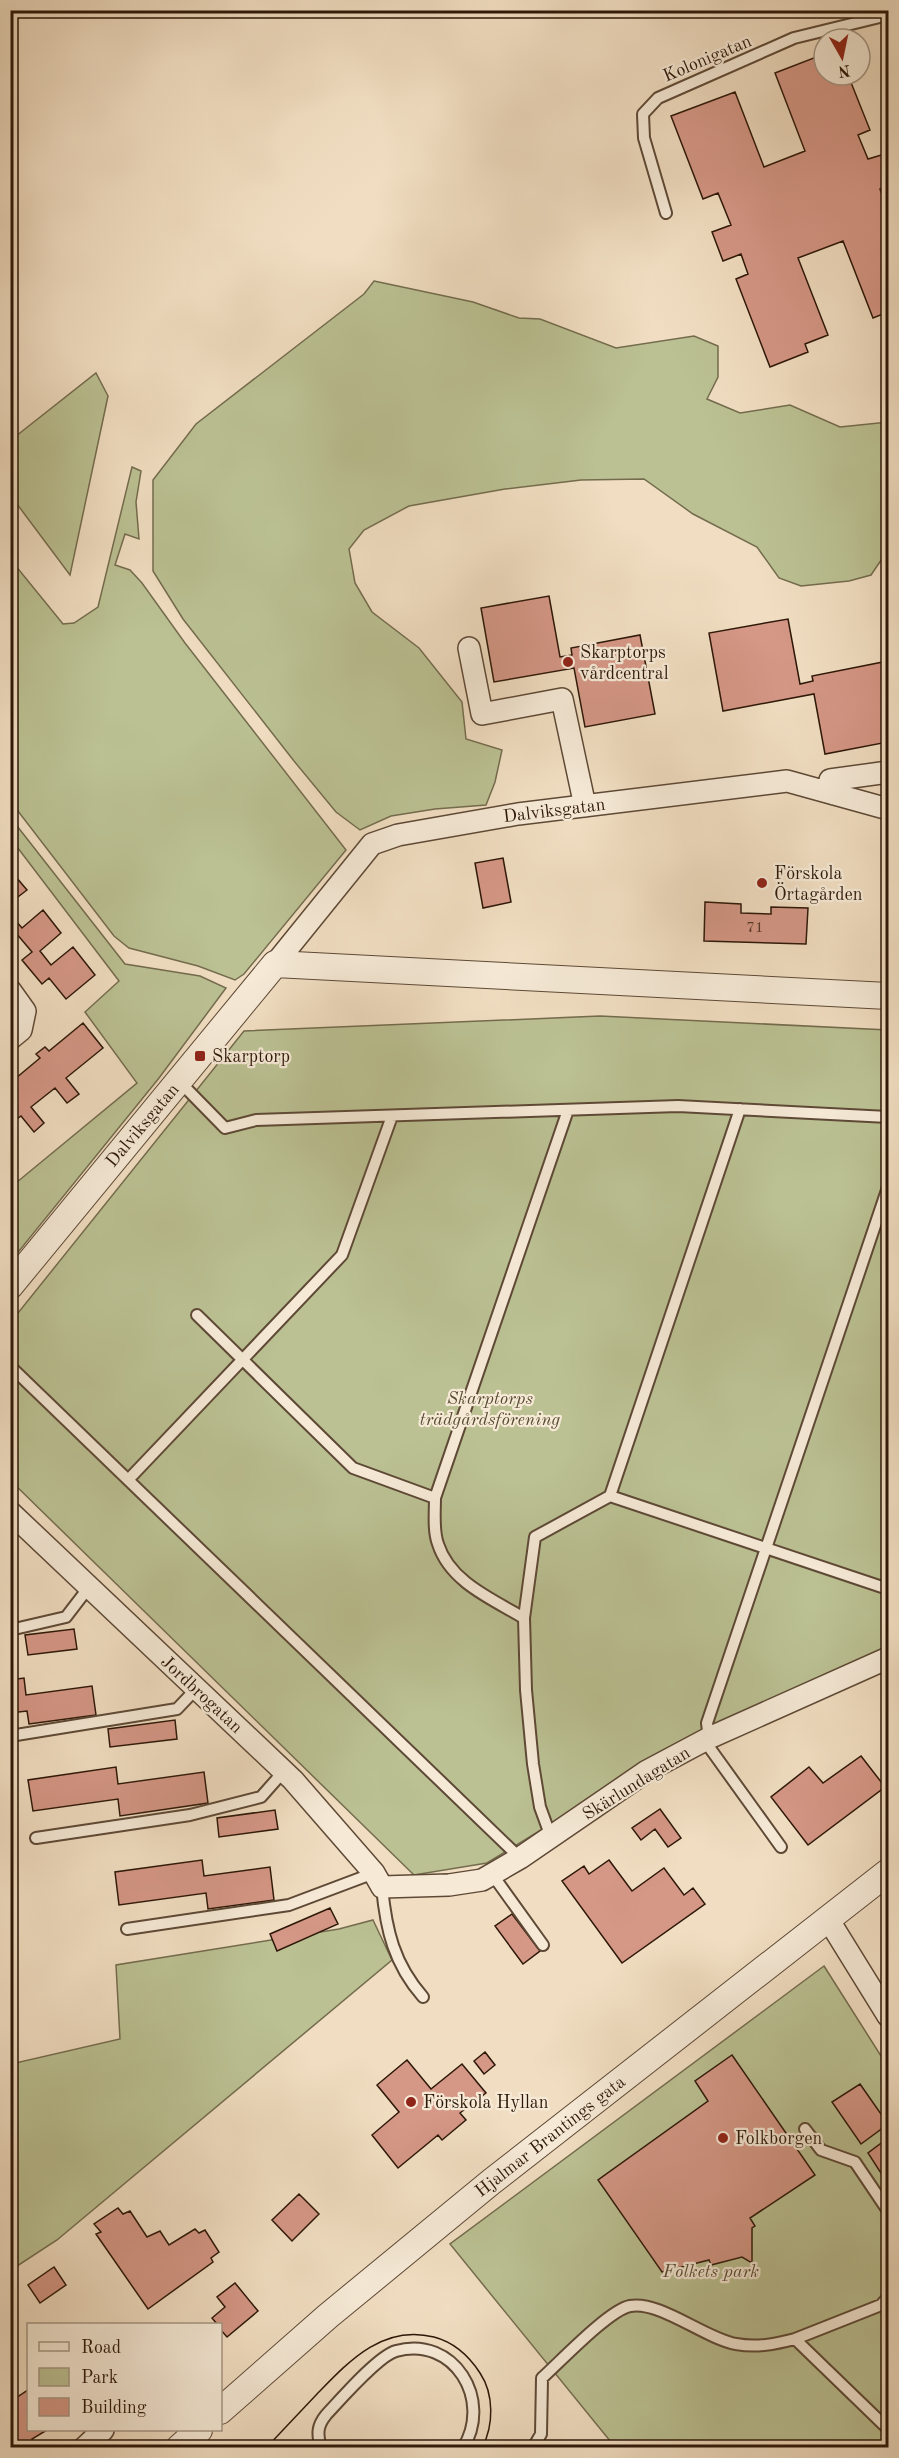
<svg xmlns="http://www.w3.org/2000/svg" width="899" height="2458" font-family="'Old Standard TT',serif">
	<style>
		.green { fill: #bbc193; stroke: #746c4e; stroke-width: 1.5 }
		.building { fill: #d59786; stroke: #2d1708; stroke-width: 1.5 }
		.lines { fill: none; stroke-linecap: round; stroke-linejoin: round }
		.service-casing { stroke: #5e4936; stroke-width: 14 }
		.minor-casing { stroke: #5e4936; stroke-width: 24 }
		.tertiary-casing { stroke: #5e4936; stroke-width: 28 }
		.service { stroke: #f6ead7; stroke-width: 10 }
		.minor { stroke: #f6ead7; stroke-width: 21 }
		.tertiary { stroke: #f6ead7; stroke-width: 26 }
		.tram { stroke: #2d1708; stroke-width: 1.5 }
		.poi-dot { fill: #8f2418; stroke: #f6ead7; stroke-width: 2 }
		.labels { text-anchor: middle; stroke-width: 4.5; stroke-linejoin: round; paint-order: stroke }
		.number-label { font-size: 15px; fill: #573728 }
		.street-label { font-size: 18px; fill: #2d1708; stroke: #f6ead7 }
		.poi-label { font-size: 18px; fill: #2d1708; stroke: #f6ead7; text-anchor: start }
		.park-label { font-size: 18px; font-style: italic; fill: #584a32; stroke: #f6ead7 }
	</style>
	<rect width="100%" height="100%" fill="#f1dec2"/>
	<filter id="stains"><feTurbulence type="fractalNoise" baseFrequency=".00333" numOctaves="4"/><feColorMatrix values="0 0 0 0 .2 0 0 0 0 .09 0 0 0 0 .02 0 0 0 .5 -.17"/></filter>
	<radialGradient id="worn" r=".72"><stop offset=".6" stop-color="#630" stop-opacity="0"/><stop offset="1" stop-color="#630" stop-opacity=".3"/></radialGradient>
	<path class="green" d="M374,281L473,302L519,318L540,319L616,348L694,336L718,346V377L707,399L740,413L790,405L840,427L888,422V550L871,575L849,581L801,586L779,578L757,547L693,514L644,479L581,480L505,489L409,506L364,530L349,549L355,583L372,612L419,648L462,702L466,739L502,750L495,782L486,805L435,809L391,816L360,830L336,812L294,761L183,619L153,571V480L196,424L364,294Z
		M96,373L108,396L70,575L11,496V440Z
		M132,467L141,471L136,502L139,539L125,534L115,565L130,570L142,583L185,643L346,850L244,974L235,980L198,966L129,948L114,936L11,802V560L63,624L74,623L98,607Z
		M10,817L125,964L200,976L226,988L159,1078L11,1261V1187L137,1083L85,1012L119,981L11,839Z
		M600,1016L888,1030V1649L704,1730L487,1863L414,1875L11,1481L10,1323L244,1031Z
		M373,1920L392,1960L57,2240L11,2270V2064L120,2039L116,1965L339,1929Z
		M824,1966L888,2067V2447H615L450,2244Z"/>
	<path class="building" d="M824,54V75H848L870,130L858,135L868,159L888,153V187L880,189L888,212V312L873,318L843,241L798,258L828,335L805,344L808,352L770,367L736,279L748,274L741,254L723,261L712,232L731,225L718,193L703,199L671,116L735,92L764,167L805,151L775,73Z
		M549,596L560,657L572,655L571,648L640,635L655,714L585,727L574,668L494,682L481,608Z
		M788,619L800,684L813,681L812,676L888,661V742L825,754L814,694L723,711L709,633Z
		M503,858L511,902L483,908L475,863Z
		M10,870L27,890L10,903Z
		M705,902L741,904V913L771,914V907L808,908L806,944L704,941Z
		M43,910L61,933L40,951L51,965L73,947L95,975L66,999L49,978L42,984L22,960L32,952L16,933L10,938V914L22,928Z
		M83,1023L103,1048L66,1078L79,1094L67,1103L55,1088L31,1107L44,1123L34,1132L21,1116L10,1124V1072L16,1078L40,1058L36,1054L45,1047L49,1051Z
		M74,1629L77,1649L28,1655L25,1635Z
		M24,1678L26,1695L92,1686L96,1715L29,1724L27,1711L10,1713V1680Z
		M175,1720L177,1739L110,1747L108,1729Z
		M861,1756L885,1787L808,1845L771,1797L809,1767L823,1783Z
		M116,1767L118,1784L204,1772L208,1803L120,1816L118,1799L33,1811L28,1780Z
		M660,1809L681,1838L668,1847L655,1829L641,1840L632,1828Z
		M275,1810L278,1829L219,1837L217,1818Z
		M202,1860L204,1876L270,1867L274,1900L208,1909L206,1893L119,1905L115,1872Z
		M609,1860L632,1891L664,1868L684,1895L693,1888L705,1904L622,1963L562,1881L584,1866L589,1874Z
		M330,1908L338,1924L277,1951L270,1934Z
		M512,1914L540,1951L523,1964L495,1926Z
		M10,2031L17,2051L10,2053Z
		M485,2052L495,2065L484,2074L474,2061Z
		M732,2055L815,2175L750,2218L755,2226L752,2228V2263L742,2257L711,2265L709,2260L662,2272L598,2180L708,2101L695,2081Z
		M407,2060L431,2089L462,2064L486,2093L460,2113L466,2120L442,2140L438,2135L398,2168L372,2135L399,2112L377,2085Z
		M860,2084L888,2124L861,2144L832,2102Z
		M888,2138V2184L868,2153Z
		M299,2194L319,2214L292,2241L272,2220Z
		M118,2208L123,2214L130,2211L147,2237L160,2231L169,2245L195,2229L199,2233L205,2230L219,2252L211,2258L213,2262L148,2309L96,2234L101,2232L94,2224Z
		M54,2267L66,2285L40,2303L28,2285Z
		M235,2283L258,2311L227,2337L220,2329V2324H217L212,2318L225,2307L217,2297Z
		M28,2390V2430H47L32,2439L38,2448H10V2402Z"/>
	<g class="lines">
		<g class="service-casing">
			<path id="service" d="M666,213L644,138L643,114L658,98L794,38L888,15
				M179,1081L225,1128L256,1120L678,1106L888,1117
				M740,1109L610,1496L888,1589
				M197,1315L353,1468L435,1498C435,1512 433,1531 438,1544C450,1582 492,1599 524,1618
				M10,1366L520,1858
				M128,1480L342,1255L392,1116
				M435,1498L568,1110
				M10,1630L66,1617L89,1587
				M10,1736L177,1709L196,1689
				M709,1738L707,1723L888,1187
				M704,1740L781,1847
				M551,1837L540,1807L533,1764L526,1690L524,1618L535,1537L610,1496
				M36,1838L190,1815L261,1797L284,1771
				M492,1874L543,1945
				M382,1887C386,1930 394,1964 423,1997
				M127,1929L289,1905L374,1873
				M805,2129L821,2150L855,2162L888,2211
				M795,2339L881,2305L888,2297
				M321,2448C317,2434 317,2426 326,2415C340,2400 378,2356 396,2351C454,2335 493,2400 463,2448
				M533,2448L541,2434L542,2378C560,2362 609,2310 630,2306C659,2300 706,2339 736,2344C757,2348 775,2344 795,2339L888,2429"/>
		</g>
		<g class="minor-casing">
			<path id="minor" d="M469,648L482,714L562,699L585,806
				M834,794L830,780L888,772
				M275,964L372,844L398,835L518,814L787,781L888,809
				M10,990L25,1011L21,1030L10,1039
				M10,1512L293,1780L374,1873L382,1887L449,1885L482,1880L520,1858L647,1771L709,1738L888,1658
				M828,1919L888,2016
				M84,2448L103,2430"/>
		</g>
		<g class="tertiary-casing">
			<path id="tertiary" d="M10,1286L275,964L888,996
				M220,2411L328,2316L491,2182L888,1872
				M179,2448L199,2430"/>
		</g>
		<use href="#service" class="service"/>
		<use href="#minor" class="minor"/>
		<use href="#tertiary" class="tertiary"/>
		<path class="tram" d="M266,2448C283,2430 300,2412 317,2394C349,2361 383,2324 434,2337C453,2342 469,2356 480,2373C494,2394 494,2425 482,2448"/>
	</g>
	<g class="poi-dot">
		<circle cx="568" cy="662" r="6"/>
		<circle cx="762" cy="883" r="6"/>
		<rect x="194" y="1050" width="12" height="12" rx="3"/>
		<circle cx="411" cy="2102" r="6"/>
		<circle cx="723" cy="2138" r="6"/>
	</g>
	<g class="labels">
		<g class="number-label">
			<text x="755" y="932">71</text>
		</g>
		<g class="street-label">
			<text transform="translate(707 58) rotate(-23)" y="6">Kolonigatan</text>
			<text transform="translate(554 810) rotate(-7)" y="6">Dalviksgatan</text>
			<text transform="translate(142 1125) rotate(-50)" y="6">Dalviksgatan</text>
			<text transform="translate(202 1694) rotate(43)" y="6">Jordbrogatan</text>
			<text transform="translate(636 1783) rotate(-32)" y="6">Skärlundagatan</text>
			<text transform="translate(550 2136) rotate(-38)" y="6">Hjalmar Brantings gata</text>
		</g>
		<g class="poi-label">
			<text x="580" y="658">Skarptorps<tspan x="580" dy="21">vårdcentral</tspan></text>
			<text x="774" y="879">Förskola<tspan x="774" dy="21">Örtagården</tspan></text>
			<text x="212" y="1062">Skarptorp</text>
			<text x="423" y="2108">Förskola Hyllan</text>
			<text x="735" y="2144">Folkborgen</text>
		</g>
		<g class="park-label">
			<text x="490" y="1404">Skarptorps<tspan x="490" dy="21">trädgårdsförening</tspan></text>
			<text x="711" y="2277">Folkets park</text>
		</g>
	</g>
	<rect width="899" height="2458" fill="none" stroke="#f1dec2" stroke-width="36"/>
	<rect x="12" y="12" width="875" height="2434" fill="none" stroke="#2d1708" stroke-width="3"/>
	<rect x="18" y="18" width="863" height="2422" fill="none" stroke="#2d1708" stroke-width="1.5"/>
	<rect x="27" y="2323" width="195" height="108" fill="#f6ead7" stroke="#a69684" stroke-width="1.5"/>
	<rect x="39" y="2342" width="30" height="9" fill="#f6ead7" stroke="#a69684" stroke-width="1.5"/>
	<text x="81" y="2353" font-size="18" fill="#2d1708">Road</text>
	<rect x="39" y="2368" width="30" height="18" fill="#bbc193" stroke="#a69684" stroke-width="1.5"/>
	<text x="81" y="2383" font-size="18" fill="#2d1708">Park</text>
	<rect x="39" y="2398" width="30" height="18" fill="#d59786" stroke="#a69684" stroke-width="1.5"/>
	<text x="81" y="2413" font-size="18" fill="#2d1708">Building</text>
	<g transform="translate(842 57) rotate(171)"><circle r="28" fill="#f6ead7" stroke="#a69684" stroke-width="1.5"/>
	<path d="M0-4.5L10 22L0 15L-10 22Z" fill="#8f2418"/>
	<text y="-9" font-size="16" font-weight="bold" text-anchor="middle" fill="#2d1708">N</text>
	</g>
	<rect width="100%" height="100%" filter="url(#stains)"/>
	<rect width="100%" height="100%" fill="url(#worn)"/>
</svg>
